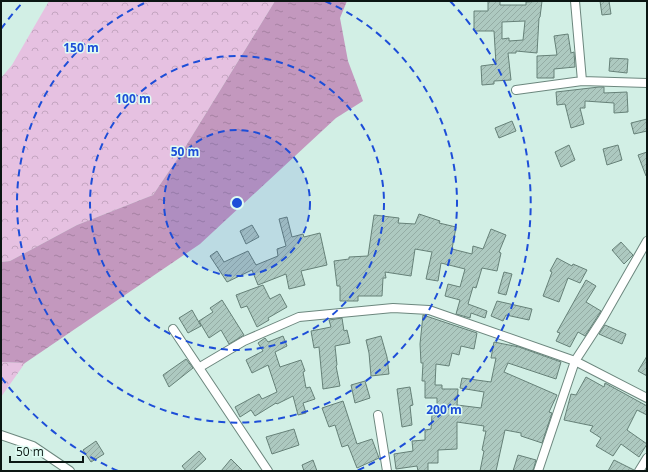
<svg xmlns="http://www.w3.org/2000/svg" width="648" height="472" font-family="'Open Sans',sans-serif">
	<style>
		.forest { fill: url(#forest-crowns) }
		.water { fill: url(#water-ripples) }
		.building { fill: url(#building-hatch); stroke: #668178; fill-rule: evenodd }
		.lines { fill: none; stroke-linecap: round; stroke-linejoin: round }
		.minor-casing { stroke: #6c877e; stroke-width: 10 }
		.minor { stroke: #fff; stroke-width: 8 }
		.ring { fill: none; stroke: #1d4ed8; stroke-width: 2; stroke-dasharray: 7 5 }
		.centre { fill: #1d4ed8; stroke: #dffcf3; stroke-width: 2 }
		.ring-label { font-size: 12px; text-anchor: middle; font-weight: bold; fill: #1d4ed8; stroke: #dffcf3; stroke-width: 3; stroke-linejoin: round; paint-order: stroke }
	</style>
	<defs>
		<pattern id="forest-crowns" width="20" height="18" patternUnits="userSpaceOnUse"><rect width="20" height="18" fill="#e6c1e1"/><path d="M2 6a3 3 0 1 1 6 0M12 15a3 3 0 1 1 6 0" fill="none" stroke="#c4a5c0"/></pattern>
		<pattern id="water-ripples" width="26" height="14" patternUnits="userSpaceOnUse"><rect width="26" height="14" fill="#c398be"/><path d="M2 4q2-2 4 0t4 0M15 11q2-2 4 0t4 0" fill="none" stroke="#a682a2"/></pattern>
		<pattern id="building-hatch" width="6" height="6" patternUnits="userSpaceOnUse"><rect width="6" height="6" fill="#adc9c0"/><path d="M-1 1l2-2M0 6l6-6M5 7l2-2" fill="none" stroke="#94aca4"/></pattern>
	</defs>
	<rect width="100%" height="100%" fill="#d2efe5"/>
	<path class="forest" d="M49,1H275L184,149L153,195L77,225L10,261L1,262V78L12,65Z
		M1,362L25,363L1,397Z"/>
	<path class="water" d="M275,1H347L340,18L348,61L363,101L336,118L200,244L25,363L1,362V262L10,261L77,225L153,195L184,149Z"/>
	<path class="building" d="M488,1H500V5H526V2L542,1L540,17L539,18L537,53L516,51V53H508L511,80L494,81V84L482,85L481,66L496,64L494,31H474V11H488ZM525,21L523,40L509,41V38L502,39V22Z
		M600,1H609L611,14L602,15Z
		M568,34L571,53L574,52L575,67L554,69V78H537V56L557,55L554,36Z
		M610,58L628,59L627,73L609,71Z
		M599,87H604V93L627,92L628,112L614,113V103L585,101V108H580L584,124L571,128L565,104L557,105L556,92Z
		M647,119V131L634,134L631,123Z
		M512,121L516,131L499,138L495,128Z
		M569,145L575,160L561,167L555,152Z
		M618,145L622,160L607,165L603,149Z
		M647,152V176H646L638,155Z
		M419,214L440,221L439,223L456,227L452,249L472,254L473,246L483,249L491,229L506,235L499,252L501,253L497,271L482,268L476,288L473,287L468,304L487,311L485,318L471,313L470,318L456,314L460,300L445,296L448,284L460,287L465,269L441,263L438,281L426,279L432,252L415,249L411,276L385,272L386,278H383L382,296H358V301H340V286H337L334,261L349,259V257L368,256L374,215L399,218L398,223L415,224Z
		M287,217L292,237L303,234L304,237L320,233L327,265L301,271L305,285L289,289L286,274L258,285L252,270L227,282L210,256L217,251L224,262L248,251L256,265L278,256L277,249L286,246L279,219Z
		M252,225L259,237L246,244L240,231Z
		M621,242L633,255L624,264L612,250Z
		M557,258L572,266L573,264L587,270L580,283L568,278L559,302L543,296L552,272L550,271Z
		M504,272L512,274L506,295L498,293Z
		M586,280L596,286L586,302L601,311L585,336L578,332L570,347L556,341L560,333L557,332Z
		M263,285L270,299L280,294L287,307L268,318L269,320L257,327L247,306L241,308L236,295Z
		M222,300L244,335L229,344L221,330L209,338L199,321L213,312L210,308Z
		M497,301L532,309L529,320L506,315L503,321L491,316Z
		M192,310L201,326L188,333L179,318Z
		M423,315L477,333L474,349L461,346L459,355L452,353L449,366L436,364L435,385H442V389H458L457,405L481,408L484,392L460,388L462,378L491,382L496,358H491L494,342L519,347L561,362L556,379L508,363L504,372L557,395L549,412L552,413L542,443L521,436V433L505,430L496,471H480L484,451L482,450L486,431H483L484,426L457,422V449L438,450V463H428V471H418L417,466L396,469L394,454L413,451L412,441L425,440V430L431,429L432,415H437V398H425V381H422L423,363H421L420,344Z
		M342,318L344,331L347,330L350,343L335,346L337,365L336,366L340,386L323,389L319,347L314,348L311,331L331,327L329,320Z
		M605,325L626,334L622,344L599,334Z
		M283,336L287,346L275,352L280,367L301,360L305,371L303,372L306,388L310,387L315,399L303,403L306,413L298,415L293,396L277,404L276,403L255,416L251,410L240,417L235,407L259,394L262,399L277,392L268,365L252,373L246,360L263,351L258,343L265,338L268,342Z
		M381,336L387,357L389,374L371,376L369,353L366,340Z
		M647,356V376L638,371Z
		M186,359L193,368L169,387L163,375Z
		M586,377L604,387L605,383L647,406V415L637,410L627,430L647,444L639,457L621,444L613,456L596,446L601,438L590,431L593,426L564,420L571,394L576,395Z
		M365,381L370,398L355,403L351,385Z
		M410,387L413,405L410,406L412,425L402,427L397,389Z
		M343,401L357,444L372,439L379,458L357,468L348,445L342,447L335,425L329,427L322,408Z
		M294,429L299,445L272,454L266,437Z
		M96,441L104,454L91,462L83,450Z
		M199,451L206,459L193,471H186L182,466Z
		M518,455L536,460L533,471H513Z
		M231,459L243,471H221Z
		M313,460L317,471H304L302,465Z
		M614,460L634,470V471H608Z"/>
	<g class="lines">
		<g class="minor-casing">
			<path id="minor" d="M575,1L582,81
				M516,90L582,81L647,83
				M173,329L268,471
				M200,367L244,341L299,317L393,308L429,310L575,361L647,398
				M378,415L387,471
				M1,435L33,446L70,471
				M538,471L575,361L603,318L647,241
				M639,471L647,458"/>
		</g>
		<use href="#minor" class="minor"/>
	</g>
	<circle cx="237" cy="203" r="73" fill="#1d4ed8" fill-opacity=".12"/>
	<g class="ring">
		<circle cx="237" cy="203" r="73"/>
		<circle cx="237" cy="203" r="147"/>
		<path d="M325 1A220 220 0 1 1 149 1"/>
		<path d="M118 471A293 293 0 0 1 1 377M1 29A293 293 0 0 1 24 1M450 1A293 293 0 0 1 356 471"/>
	</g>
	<circle cx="237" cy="203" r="6" class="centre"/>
	<g class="ring-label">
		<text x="81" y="52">150 m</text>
		<text x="133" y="103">100 m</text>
		<text x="185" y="156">50 m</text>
		<text x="444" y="414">200 m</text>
	</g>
	<rect width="648" height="472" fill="none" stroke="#0b1613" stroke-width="4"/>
	<path d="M10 456v6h73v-6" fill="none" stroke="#0b1613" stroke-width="2"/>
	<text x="16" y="456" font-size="12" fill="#0b1613" stroke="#dffcf3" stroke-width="3" paint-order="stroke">50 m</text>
</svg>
